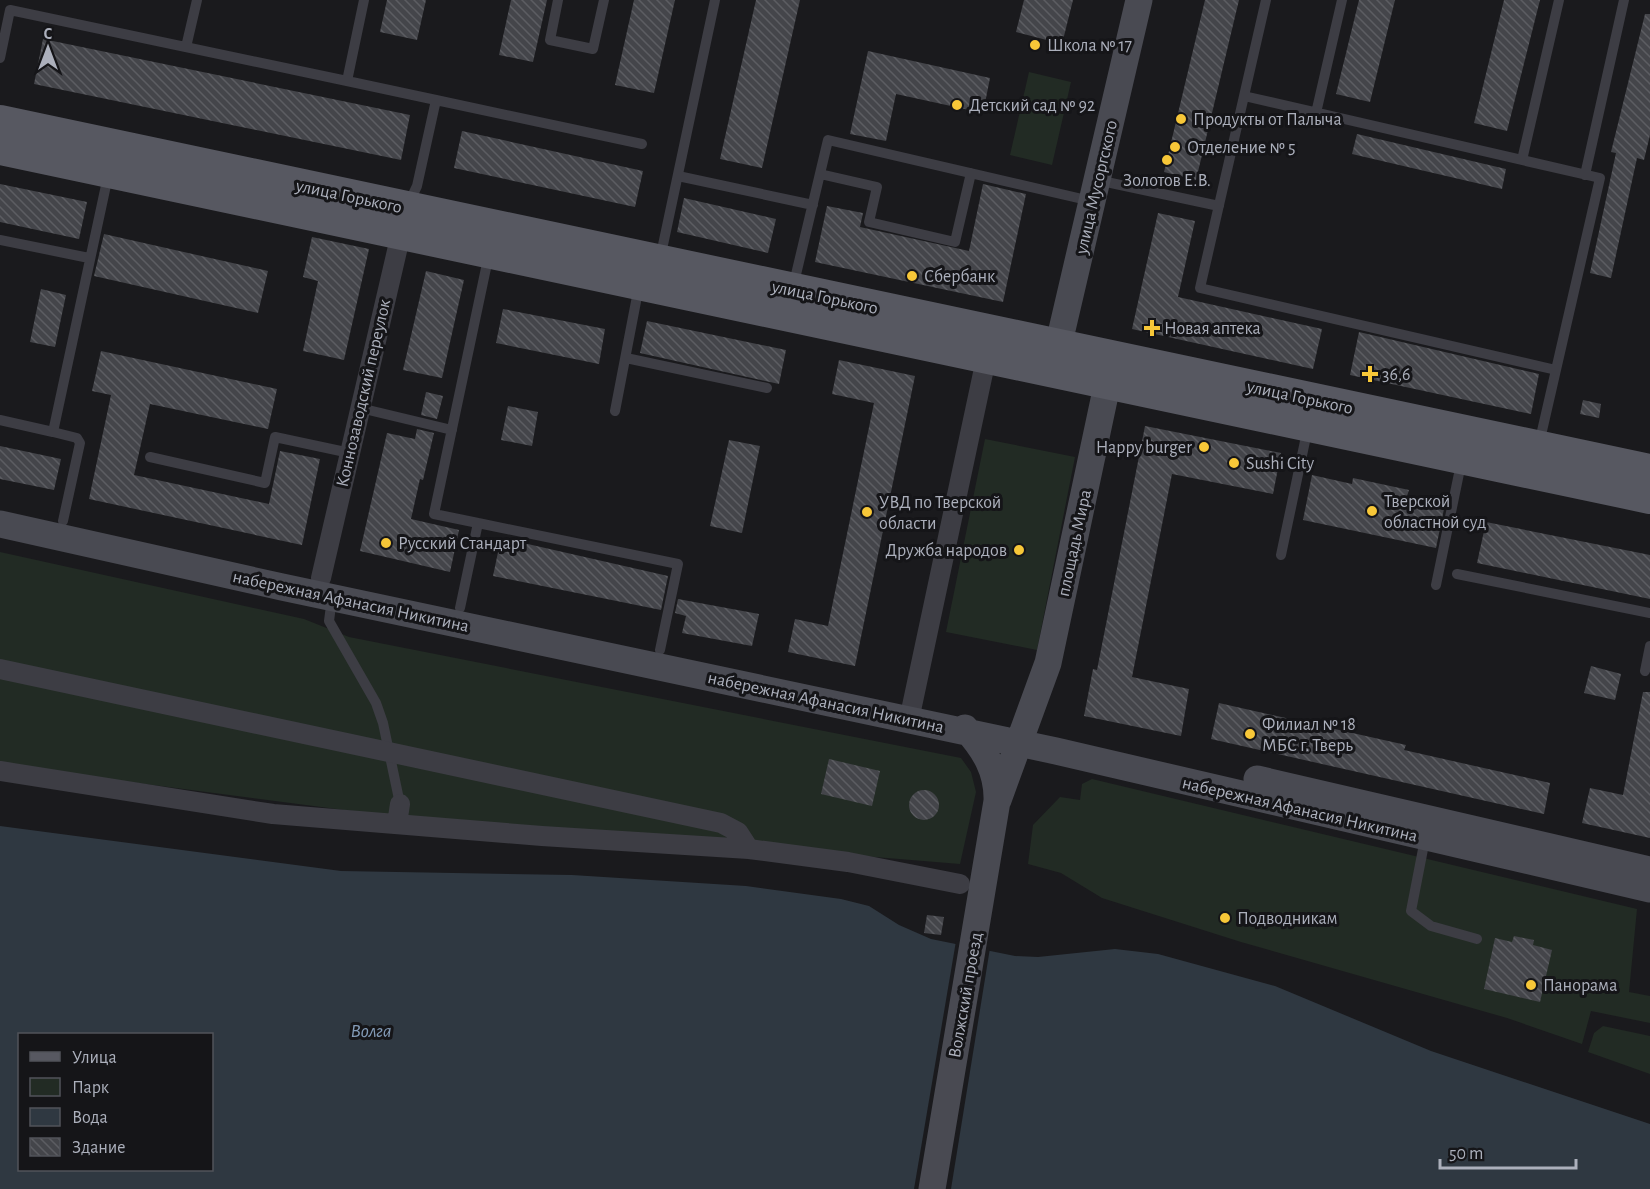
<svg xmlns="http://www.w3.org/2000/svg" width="1650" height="1189" font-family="'Alegreya Sans',sans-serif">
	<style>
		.green { fill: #222b24 }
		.water { fill: #2f3841; fill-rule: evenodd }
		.pier { fill: #1a1a1d }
		.building { fill: url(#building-back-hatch) }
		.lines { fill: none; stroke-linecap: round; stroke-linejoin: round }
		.lane { stroke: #3d3d44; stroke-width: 10 }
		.street { stroke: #3d3d44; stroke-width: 20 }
		.secondary { stroke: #494a52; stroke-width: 27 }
		.primary { stroke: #575861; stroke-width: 32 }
		.poi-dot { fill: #f7c738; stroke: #151518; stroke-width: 2 }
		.labels { text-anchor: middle; stroke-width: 6; stroke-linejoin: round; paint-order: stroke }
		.poi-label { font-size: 18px; fill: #acb0bc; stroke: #151518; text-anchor: start }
		.street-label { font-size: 18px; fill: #acb0bc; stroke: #151518 }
		.water-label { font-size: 20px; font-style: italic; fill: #839bb7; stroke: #151518 }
	</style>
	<defs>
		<pattern id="building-back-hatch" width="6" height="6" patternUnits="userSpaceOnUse" patternTransform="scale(1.5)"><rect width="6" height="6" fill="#44454a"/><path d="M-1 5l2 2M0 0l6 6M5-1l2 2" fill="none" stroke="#5c5d62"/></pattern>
	</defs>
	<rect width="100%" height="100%" fill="#1a1a1d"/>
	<path class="green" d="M1029,72L1071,82L1052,165L1010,155Z
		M985,439L1075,457L1037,650L946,632Z
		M0,552L304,619L349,637L961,758L971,772L976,792L960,864L421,820L0,765Z
		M1092,779L1637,909L1629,992L1650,996V1023L1591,1011L1582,1044L1507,1018L1241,942L1102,898L1061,873L1028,864L1033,825L1060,797L1080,800L1082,784Z
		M1603,1026L1650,1036V1074L1588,1052L1594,1033Z"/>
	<path class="water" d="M0,826L341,871L572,875L746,886L841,899L869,906L899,925L931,939L1015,956L1038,957L1115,949L1158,954L1275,986L1431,1051L1650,1124V1189H0ZM20,1034H212V1170H20Z"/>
	<path class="pier" d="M956,941L990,948L951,1189H914Z"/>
	<path class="building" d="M387,0H426L417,40L380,32Z
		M511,0H547L533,62L499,55Z
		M634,0H675L654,93L615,85Z
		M756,0H800L762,168L720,159Z
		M1024,0H1073L1062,44L1016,32Z
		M1205,0H1239L1196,180L1164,172Z
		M1359,0H1395L1370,102L1336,94Z
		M1504,0H1540L1507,131L1474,123Z
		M1645,14H1650V135L1644,160L1637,158L1611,278L1590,273L1616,153L1611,152Z
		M43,39L410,115L401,160L34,84Z
		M868,51L990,78L983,113L896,94L886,141L850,134Z
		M462,131L643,171L635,207L454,168Z
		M1357,134L1506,169L1502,189L1352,154Z
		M0,184L87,202L79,239L0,222Z
		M983,184L1026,194L1003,302L815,262L827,206L863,213L860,227L969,251Z
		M684,198L776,219L768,253L677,232Z
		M1158,213L1195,221L1178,297L1322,329L1313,369L1132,329Z
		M104,234L268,271L258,313L94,276Z
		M312,237L369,249L344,360L303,351L318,281L303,277Z
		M426,271L464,280L442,378L403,370Z
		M41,289L66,295L55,347L30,342Z
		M503,309L605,329L599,364L496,343Z
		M647,321L786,350L779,384L640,353Z
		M1359,332L1539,374L1531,414L1350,375Z
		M101,351L277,389L268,429L150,404L134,475L269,504L280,451L320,459L302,545L89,499L111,395L92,391Z
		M839,360L915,376L855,666L788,652L795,619L828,626L874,403L832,394Z
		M426,392L443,396L437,419L421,415Z
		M1583,400L1601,404L1599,418L1580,414Z
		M508,406L538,412L532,446L501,440Z
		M1145,426L1281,453L1273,494L1172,474L1132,677L1189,689L1181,736L1084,716L1093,669L1097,670Z
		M417,429L434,433L423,480L420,479L411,519L459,530L450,572L360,551L387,433L415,439Z
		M729,440L760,446L742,533L710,526Z
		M0,446L61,459L54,490L0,479Z
		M1312,475L1352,484L1353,478L1409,490L1407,496L1445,504L1436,548L1303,520Z
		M1486,522L1650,555V599L1477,563Z
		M501,538L668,576L661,610L493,576Z
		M678,599L759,614L752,646L682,633L686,616L675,613Z
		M1591,666L1621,674L1615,700L1584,693Z
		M1643,692H1650V838L1582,823L1590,788L1623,795Z
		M1219,703L1406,745L1404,750L1550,783L1544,814L1211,739Z
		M829,759L880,771L872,806L821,794Z
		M909 805a15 15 0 1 1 30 0a15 15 0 1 1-30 0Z
		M927,915L944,917L941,935L924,933Z
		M1514,936L1534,940L1533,945L1552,950L1540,1002L1484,989L1495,938L1512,942Z"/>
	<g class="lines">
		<path class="lane" d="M364,0L347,81L436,100L417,186L408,205
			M558,0L550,40L593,49L604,0
			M1266,0L1244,96L1600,178L1539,444
			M186,47L197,0
			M0,58L10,10L347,81
			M1244,96L1200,288L1556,370
			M436,100L642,144
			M1316,113L1342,0
			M1522,160L1559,0
			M820,174L877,187L869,222L955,242L971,173
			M1585,175L1624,0
			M678,176L813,205
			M1097,180L1219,206
			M0,240L89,258
			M660,259L715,0
			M793,287L828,140L1091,201
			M626,358L767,388
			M360,408L452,430
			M615,411L639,286
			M0,420L53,432L108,176
			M53,432L77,438L80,443L63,521
			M150,457L265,483L275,437L350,453
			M478,523L678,564L660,650
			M1281,555L1308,427
			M1457,574L1650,613
			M1436,585L1462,459
			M332,598L329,621L376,703L383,723L400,804
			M460,608L478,523L434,514L489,254
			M1645,671L1650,646
			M1425,839L1411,911L1431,926L1477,939"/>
		<path class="street" d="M321,578L403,225
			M0,669L721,823L738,832L749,849
			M909,720L986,359
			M0,771L273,814L542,836L749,849L848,862L960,884
			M397,824L400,804"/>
		<path class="secondary" d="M1054,364L1139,0
			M0,524L282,587L1056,751L1650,889
			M1257,779L1650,870
			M998,800L1048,663L1112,362
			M932,1189L997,801C998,771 984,749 965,728"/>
		<path class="primary" d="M0,121L1650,470
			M0,149L1650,498"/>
	</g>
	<g class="poi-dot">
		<circle cx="1035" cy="45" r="6"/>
		<circle cx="957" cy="105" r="6"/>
		<circle cx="1181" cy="119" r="6"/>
		<circle cx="1175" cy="147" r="6"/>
		<circle cx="1167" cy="160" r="6"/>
		<circle cx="912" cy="276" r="6"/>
		<path d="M1149 319h6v6h6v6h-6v6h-6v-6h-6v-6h6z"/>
		<path d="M1367 365h6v6h6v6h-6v6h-6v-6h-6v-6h6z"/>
		<circle cx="1204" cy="447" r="6"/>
		<circle cx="1234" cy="463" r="6"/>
		<circle cx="1372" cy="511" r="6"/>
		<circle cx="867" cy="512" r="6"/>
		<circle cx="386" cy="543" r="6"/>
		<circle cx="1019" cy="550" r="6"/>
		<circle cx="1250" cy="734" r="6"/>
		<circle cx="1225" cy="918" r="6"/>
		<circle cx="1531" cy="985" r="6"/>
	</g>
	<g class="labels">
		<g class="poi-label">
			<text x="1047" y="51">Школа № 17</text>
			<text x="969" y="111">Детский сад № 92</text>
			<text x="1193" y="125">Продукты от Палыча</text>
			<text x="1187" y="153">Отделение № 5</text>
			<text x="1167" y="186" text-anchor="middle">Золотов Е.В.</text>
			<text x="924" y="282">Сбербанк</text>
			<text x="1164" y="334">Новая аптека</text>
			<text x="1382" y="380">36,6</text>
			<text x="1192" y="453" text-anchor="end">Happy burger</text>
			<text x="1246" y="469">Sushi City</text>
			<text x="1384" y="507">Тверской<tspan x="1384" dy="21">областной суд</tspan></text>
			<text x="879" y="508">УВД по Тверской<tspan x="879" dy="21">области</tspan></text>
			<text x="398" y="549">Русский Стандарт</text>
			<text x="1007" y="556" text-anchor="end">Дружба народов</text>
			<text x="1262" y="730">Филиал № 18<tspan x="1262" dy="21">МБС г. Тверь</tspan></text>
			<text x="1237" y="924">Подводникам</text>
			<text x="1543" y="991">Панорама</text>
		</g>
		<g class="street-label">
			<text transform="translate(1096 187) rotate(-77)" y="6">улица Мусоргского</text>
			<text transform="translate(349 196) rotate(12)" y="6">улица Горького</text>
			<text transform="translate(825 297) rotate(12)" y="6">улица Горького</text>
			<text transform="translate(363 393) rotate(-77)" y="6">Коннозаводский переулок</text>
			<text transform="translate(1300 397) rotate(12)" y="6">улица Горького</text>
			<text transform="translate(1074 543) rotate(-78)" y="6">площадь Мира</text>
			<text transform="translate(351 601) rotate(12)" y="6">набережная Афанасия Никитина</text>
			<text transform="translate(826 702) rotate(12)" y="6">набережная Афанасия Никитина</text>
			<text transform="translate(1300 809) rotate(13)" y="6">набережная Афанасия Никитина</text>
			<text transform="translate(965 995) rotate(-80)" y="6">Волжский проезд</text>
		</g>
		<g class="water-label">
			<text x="371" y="1037">Волга</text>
		</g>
	</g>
	<rect x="18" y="1033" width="195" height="138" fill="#151518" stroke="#51535a" stroke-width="1.5"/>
	<rect x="30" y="1052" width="30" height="9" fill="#575861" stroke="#51535a" stroke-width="1.5"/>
	<text x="72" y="1063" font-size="18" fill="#acb0bc">Улица</text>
	<rect x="30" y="1078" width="30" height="18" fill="#222b24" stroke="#51535a" stroke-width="1.5"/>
	<text x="72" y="1093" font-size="18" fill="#acb0bc">Парк</text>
	<rect x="30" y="1108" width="30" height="18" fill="#2f3841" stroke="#51535a" stroke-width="1.5"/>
	<text x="72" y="1123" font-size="18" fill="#acb0bc">Вода</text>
	<rect x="30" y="1138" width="30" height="18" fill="url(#building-back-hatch)" stroke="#51535a" stroke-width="1.5"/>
	<text x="72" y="1153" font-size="18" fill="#acb0bc">Здание</text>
	<g transform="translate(48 48)" stroke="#151518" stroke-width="4.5" paint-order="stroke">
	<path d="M0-4.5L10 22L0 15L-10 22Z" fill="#acb0bc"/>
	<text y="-9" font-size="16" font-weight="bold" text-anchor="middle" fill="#acb0bc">С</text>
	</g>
	<path d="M1440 1159v9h136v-9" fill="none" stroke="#acb0bc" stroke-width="3"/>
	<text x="1449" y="1159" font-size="18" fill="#acb0bc" stroke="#151518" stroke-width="4.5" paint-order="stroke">50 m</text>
</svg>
